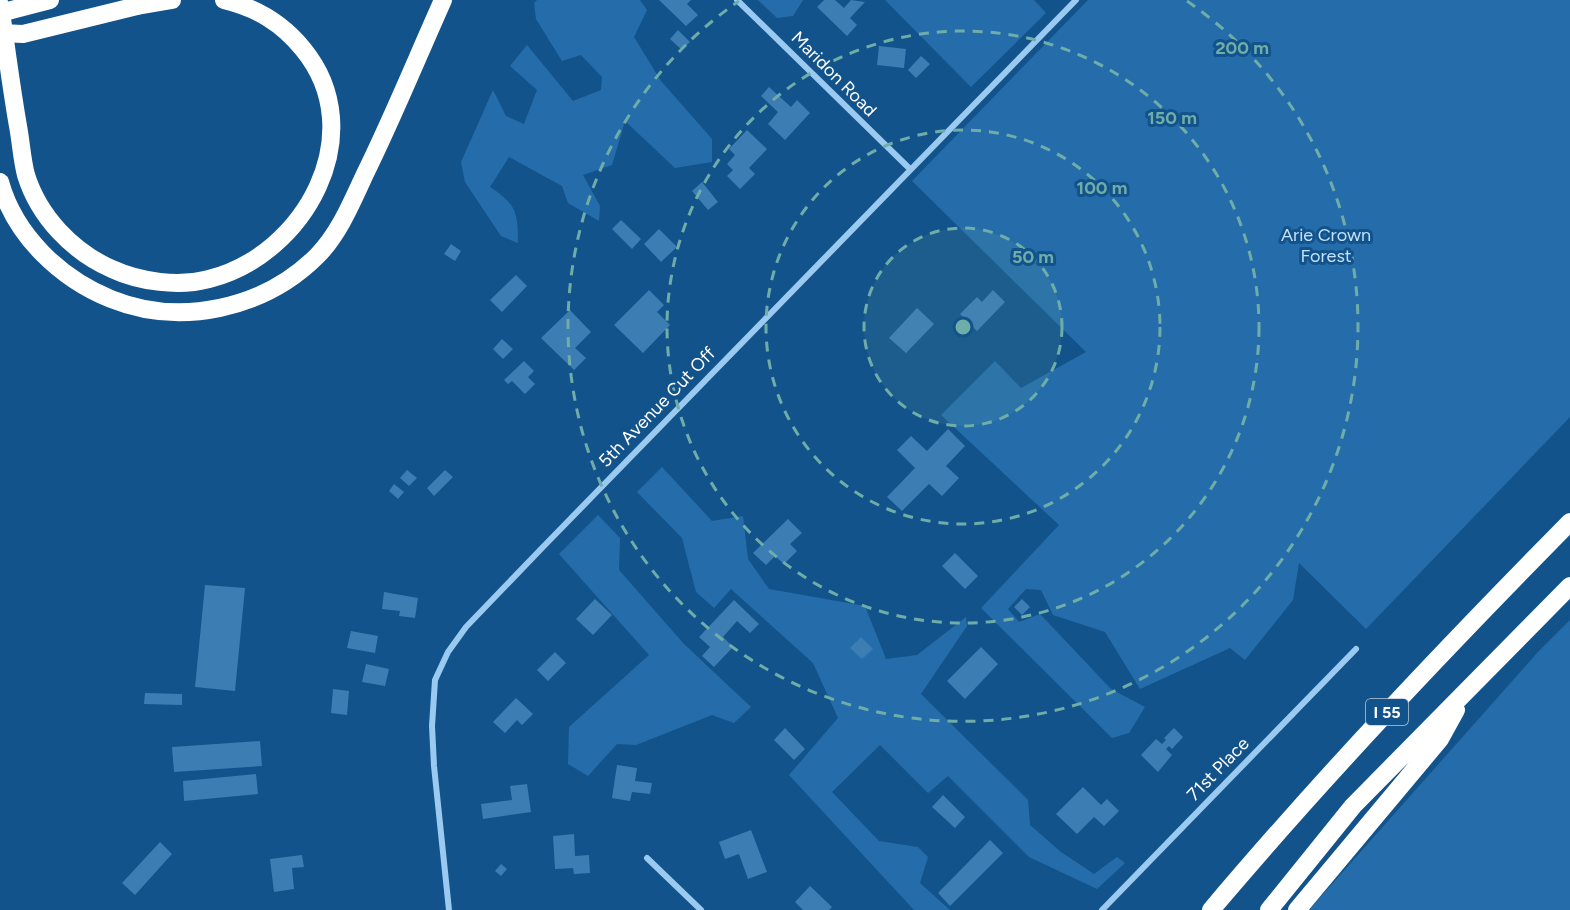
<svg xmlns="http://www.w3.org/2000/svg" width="1570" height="910" font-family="Figtree,sans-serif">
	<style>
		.green { fill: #256daa }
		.building { fill: #3c7db4 }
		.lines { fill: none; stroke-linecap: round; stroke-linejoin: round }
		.street { stroke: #9bcaf0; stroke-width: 6 }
		.highway { stroke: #fff; stroke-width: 18 }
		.highway-bridge { stroke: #fff; stroke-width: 18 }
		.ring { fill: none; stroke: #6fada8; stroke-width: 3; stroke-dasharray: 10 8 }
		.labels { text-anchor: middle; stroke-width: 6; stroke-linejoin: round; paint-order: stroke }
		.shield { fill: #13538b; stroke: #b8cbdc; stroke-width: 1.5 }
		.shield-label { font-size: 16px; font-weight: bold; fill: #fff }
		.street-label { font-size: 18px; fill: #fff; stroke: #13538b }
		.park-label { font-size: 18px; fill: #c1e1fc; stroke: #13538b }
		.centre { fill: #6fada8; stroke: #13538b; stroke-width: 3 }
		.ring-label { font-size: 18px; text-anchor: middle; font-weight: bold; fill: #6fada8; stroke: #13538b; stroke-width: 6; stroke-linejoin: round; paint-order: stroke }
	</style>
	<rect width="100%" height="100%" fill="#13538b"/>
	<path class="green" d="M537,0H640L647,10L634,37L661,81L712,139V162L675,168L625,121L612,165L583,175L600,206L599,221L568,203L562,186L509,157L490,187C516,204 518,212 518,243L501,236L465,182L461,162L493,90L506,116L524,124L537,90L510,66L527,45L573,101L601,90L602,77L581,55L562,61L536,19L534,3Z
		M758,0H803L793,16L777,18Z
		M885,0H1034L1046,13L971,87Z
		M1088,0H1570V417L1366,629L1299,563L1293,600L1245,660L1230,648L1140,689L1105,632L1053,615L1041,590L1026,589L1008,609L1019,622L1040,614L1111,689L1145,707L1129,733L1112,738L981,608L1059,525L941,415L995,361L1021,388L1086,352L912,181Z
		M662,467L712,521L743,516L748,559L769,589L865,606L886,659L917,655L966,617L967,626L921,694L1028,800L1030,825L1061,852L1094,874L1117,857L1125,863L1097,889L1029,857L948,776L928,793L880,745L832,792L879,841L918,847L928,857L920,883L950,910H914L789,775L838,718L813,663L731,589L714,608L696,592L682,538L637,492Z
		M598,515L620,538L619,570L684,644L751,707L734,723L712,715L636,745L617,744L588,776L568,764L569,727L649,655L559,554Z
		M1570,620V910H1309L1538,652Z"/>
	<path class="building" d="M659,0H691L687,4L698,15L686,26Z
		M824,0H835L844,8L851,0L865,2L850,18L857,25L847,36L817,7Z
		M678,30L690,42L682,50L670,39Z
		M879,46L906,49L904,68L877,65Z
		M921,56L930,64L916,78L908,70Z
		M769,87L791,107L797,100L810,113L785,140L768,124L778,112L761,96Z
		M747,130L767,149L749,168L755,174L740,189L727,176L733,170L727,164L735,155L729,149Z
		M702,182L718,202L708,210L692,191Z
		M621,220L641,239L632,249L612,229Z
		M659,229L677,247L661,262L644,244Z
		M451,244L461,251L455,261L444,254Z
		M516,275L527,286L502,312L490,300Z
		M649,290L664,305L657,312L670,325L643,353L614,325Z
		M993,290L1005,302L977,331L960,314L977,297L982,302Z
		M917,308L934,324L906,353L889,338Z
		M570,310L591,332L575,348L586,358L574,370L541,338Z
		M502,339L513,349L503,359L493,349Z
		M524,361L534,371L528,377L535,384L525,394L512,381L508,384L504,380Z
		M948,429L965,446L946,466L959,478L942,496L929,484L902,511L887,497L915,468L897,450L911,436L927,451Z
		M407,470L417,478L409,486L400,478Z
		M445,470L453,477L434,496L427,488Z
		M394,484L404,492L398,499L389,491Z
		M788,519L802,533L790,544L797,551L784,564L775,556L766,565L753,553Z
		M955,553L978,576L965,589L942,566Z
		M205,585L245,588L235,691L195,687Z
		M384,592L418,598L415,618L399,616L400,611L382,609Z
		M595,599L612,615L593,635L576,619Z
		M1022,599L1030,607L1022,615L1014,607Z
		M734,600L759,624L750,633L737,621L723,637L733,647L714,667L702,656L710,647L699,637Z
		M351,631L378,636L375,653L347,648Z
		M861,637L873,649L862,659L850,648Z
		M981,647L998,664L965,699L947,681Z
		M555,652L566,663L548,681L537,670Z
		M366,664L389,669L385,686L362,682Z
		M333,689L349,691L347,715L331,713Z
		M145,693L182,694V705L144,704Z
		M516,698L533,714L522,725L517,720L505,733L493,722Z
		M785,728L805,749L794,760L774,740Z
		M1174,728L1183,737L1172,749L1169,746L1166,749L1172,755L1158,772L1141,755L1156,739L1162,744L1166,740L1164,738Z
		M260,741L262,766L174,772L172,747Z
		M617,765L637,768L635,781L652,783L650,794L632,792L630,801L612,798Z
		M256,774L258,794L184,801L183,781Z
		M527,784L531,812L483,819L481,804L512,800L510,786Z
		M1083,787L1101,805L1107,799L1119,811L1104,826L1094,817L1077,834L1056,814Z
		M943,795L965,817L955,828L932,807Z
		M751,830L767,872L748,879L739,854L725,859L719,842Z
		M574,834L575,856L589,855L590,873L574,874L573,868L555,869L553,836Z
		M990,840L1003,853L950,906L938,893Z
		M160,842L172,854L135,895L122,883Z
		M302,855L304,867L292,868L294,889L274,892L270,859Z
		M501,864L507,869L501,876L495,871Z
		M810,886L832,907L829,910H803L795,902Z"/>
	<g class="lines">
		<path class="street" d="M737,0L910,169
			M647,858L701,910
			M449,910L434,766L432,726L435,680L448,652L466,627L542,548L1076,0
			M1102,910L1356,649"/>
		<path class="highway" d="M0,5C6,46 11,86 18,126C21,142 22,160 26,175C39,217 73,252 112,269C140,282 179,287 209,279C305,255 372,133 303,49C282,23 257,8 224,0
			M137,6L172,0
			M0,182C15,236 61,279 111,299C180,327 264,309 317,256C339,234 352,202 365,174C393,117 417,58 443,0
			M1211,910C1325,775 1446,648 1570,522
			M1269,910L1353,806L1570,586
			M1297,910L1440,739L1456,710"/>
		<path class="highway-bridge" d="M0,13L50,0
			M0,33L23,34L137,6"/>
	</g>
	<circle cx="963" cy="327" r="99" fill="#6fada8" fill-opacity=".12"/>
	<g class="ring">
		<circle cx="963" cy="327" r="99"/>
		<circle cx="963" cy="327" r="197"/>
		<circle cx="963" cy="327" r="296"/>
		<path d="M1187 1A395 395 0 1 1 739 1"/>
	</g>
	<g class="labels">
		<rect class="shield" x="1366" y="699" width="42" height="26" rx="4.5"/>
		<g class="shield-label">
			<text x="1387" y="718">I 55</text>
		</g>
		<g class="street-label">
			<text transform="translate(834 74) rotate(45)" y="6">Maridon Road</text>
			<text transform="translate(657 407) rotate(-46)" y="6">5th Avenue Cut Off</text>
			<text transform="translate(1218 769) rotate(-46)" y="6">71st Place</text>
		</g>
		<g class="park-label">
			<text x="1326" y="241">Arie Crown<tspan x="1326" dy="21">Forest</tspan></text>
		</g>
	</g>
	<circle cx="963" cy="327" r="9" class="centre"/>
	<g class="ring-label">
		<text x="1242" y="54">200 m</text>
		<text x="1172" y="124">150 m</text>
		<text x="1102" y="194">100 m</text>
		<text x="1033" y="263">50 m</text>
	</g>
</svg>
